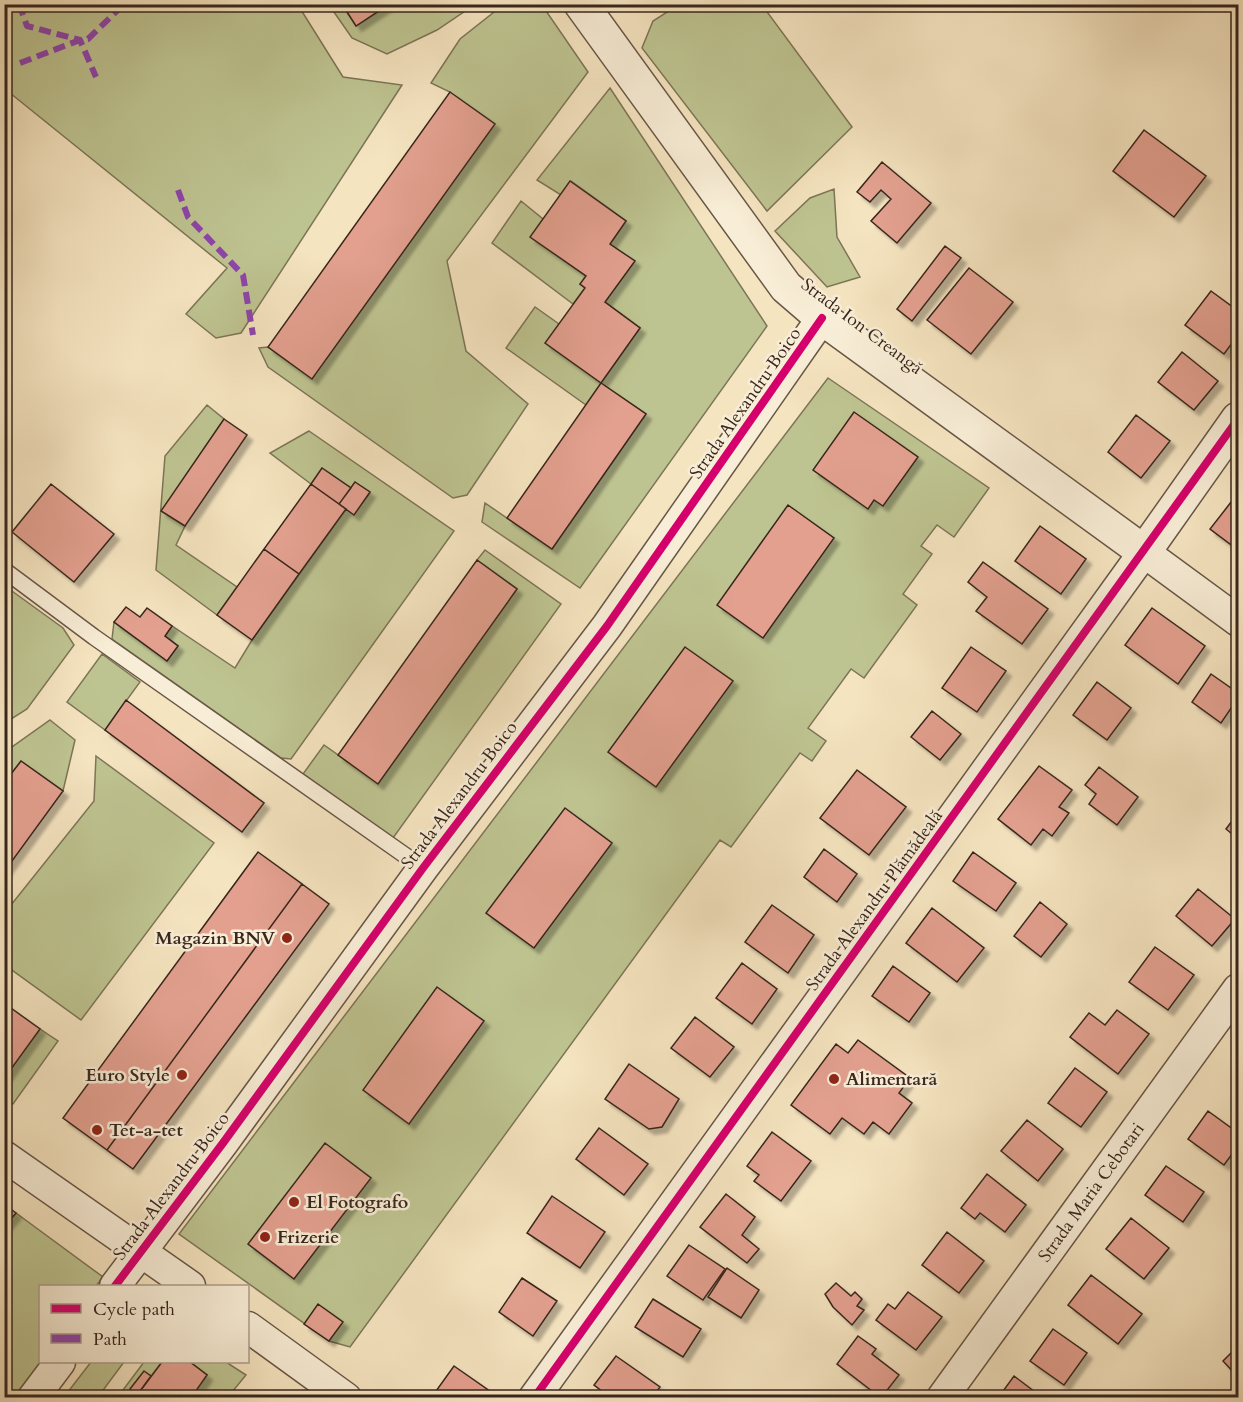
<svg xmlns="http://www.w3.org/2000/svg" width="1243" height="1402" font-family="Cardo,serif">
	<style>
		.green { fill: #bec491; stroke: #7c7557; stroke-width: 1.5 }
		.building { fill: #e3a08f; stroke: #39261d; stroke-width: 1.5; filter: url(#shadow) }
		.lines { fill: none; stroke-linecap: round; stroke-linejoin: round }
		.service-casing { stroke: #685646; stroke-width: 18 }
		.minor-casing { stroke: #685646; stroke-width: 33 }
		.tertiary-casing { stroke: #685646; stroke-width: 36 }
		.service { stroke: #f8edd6; stroke-width: 15 }
		.minor { stroke: #f8edd6; stroke-width: 30 }
		.tertiary { stroke: #f8edd6; stroke-width: 33 }
		.quiet { stroke: #8e44ad; stroke-width: 6; stroke-dasharray: 12 6; stroke-linecap: butt }
		.cycleway-casing { stroke: #f8edd6; stroke-width: 11 }
		.cycleway { stroke: #d6006c; stroke-width: 8 }
		.poi-dot { fill: #8f2418; stroke: #f8edd6; stroke-width: 2 }
		.labels { text-anchor: middle; stroke-width: 5; stroke-linejoin: round; paint-order: stroke }
		.street-label { font-size: 18px; fill: #39261d; stroke: #f8edd6 }
		.poi-label { font-size: 18px; font-weight: bold; fill: #39261d; stroke: #f8edd6; text-anchor: start }
	</style>
	<defs>
		<filter id="shadow"><feDropShadow dx="5.5" dy="5.5" stdDeviation="1.5" flood-color="#0004"/></filter>
	</defs>
	<rect width="100%" height="100%" fill="#f5e4c0"/>
	<filter id="stains"><feTurbulence type="fractalNoise" baseFrequency=".00333" numOctaves="4"/><feColorMatrix values="0 0 0 0 .2 0 0 0 0 .09 0 0 0 0 .02 0 0 0 .5 -.17"/></filter>
	<radialGradient id="worn" r=".72"><stop offset=".6" stop-color="#630" stop-opacity="0"/><stop offset="1" stop-color="#630" stop-opacity=".3"/></radialGradient>
	<path class="green" d="M4,5H298L343,77L402,85L241,333L216,338L186,314L227,268L5,89Z
		M329,5H342L356,26L389,5H474L437,30L387,54L352,38Z
		M503,5H542L588,72L447,261L466,351L528,404L467,495L453,498L268,367L259,348L268,347L312,378L450,92L431,83L460,39Z
		M678,5H762L852,127L767,211L642,48L653,21Z
		M610,88L767,326L580,588L482,522L485,503L552,549L646,414L601,383L586,405L506,348L535,307L559,324L601,383L640,328L605,302L634,262L610,244L626,221L571,181L561,195L537,180Z
		M834,189L837,237L860,277L827,287L775,231L810,198Z
		M521,201L543,219L531,237L586,276L580,284L585,288L573,304L492,243Z
		M828,378L989,488L954,537L937,525L921,546L932,554L903,594L917,605L864,678L851,669L808,728L826,741L812,761L800,753L731,847L720,840L350,1347L329,1341L179,1234Z
		M207,405L224,419L162,511L185,526L176,545L237,587L217,615L156,570L165,456Z
		M309,431L454,531L291,759L281,758L112,639L114,622L167,661L178,646L165,636L172,626L235,668L252,640L346,509L354,514L370,493L355,482L351,488L322,468L311,484L270,453Z
		M485,550L561,604L393,838L303,774L324,745L378,783L517,589L477,560Z
		M5,586L63,628L74,645L27,709L5,723Z
		M102,654L140,682L105,730L67,702Z
		M50,720L75,740L63,791L21,761L5,783V752Z
		M96,756L214,843L81,1020L5,965V901L11,905L94,801Z
		M40,1029L58,1041L13,1104L5,1098V1076Z
		M16,1213L103,1277L96,1286H40L41,1362L14,1397H5L4,1227Z
		M91,1362H124L98,1397H64Z
		M144,1362H162L135,1397L117,1398Z
		M190,1362H226L246,1375L228,1397H191L207,1375Z"/>
	<path class="building" d="M342,4H389L356,26Z
		M450,92L495,124L312,379L268,347Z
		M1144,130L1206,176L1174,217L1113,171Z
		M882,162L931,203L897,243L871,221L891,199L881,190L870,202L857,192Z
		M570,181L626,221L610,244L635,261L605,302L640,328L601,383L545,343L585,288L580,284L586,276L530,237Z
		M945,246L961,258L912,321L897,309Z
		M969,268L1013,302L971,354L927,320Z
		M1211,291L1238,311V335L1224,354L1185,325Z
		M1182,352L1218,381L1194,410L1158,382Z
		M601,383L646,414L552,549L507,518Z
		M854,412L918,457L883,506L874,500L868,509L813,470Z
		M1136,415L1170,441L1141,478L1108,452Z
		M224,419L247,435L185,526L161,511Z
		M322,468L351,488L339,504L311,484Z
		M355,482L370,492L354,515L339,504Z
		M51,484L114,534L74,582L12,532Z
		M311,484L346,509L299,574L264,549Z
		M1235,497L1238,500V550L1210,529Z
		M788,505L834,538L763,638L717,605Z
		M1040,526L1086,559L1061,594L1015,561Z
		M264,549L299,574L252,640L217,615Z
		M477,560L517,589L378,784L338,755Z
		M983,562L1048,609L1022,644L976,611L987,597L968,582Z
		M126,607L140,617L147,608L172,626L165,636L178,646L167,661L114,622Z
		M1152,608L1205,646L1178,684L1125,645Z
		M685,647L733,681L656,787L608,752Z
		M971,647L1006,671L977,712L942,688Z
		M1211,674L1238,693V698L1221,723L1192,702Z
		M1097,682L1131,708L1107,740L1073,715Z
		M126,700L264,803L242,832L105,730Z
		M932,711L961,734L940,760L911,737Z
		M21,761L63,791L4,872V783Z
		M1039,766L1072,790L1059,807L1069,813L1052,836L1043,829L1031,845L998,819Z
		M1099,767L1138,797L1117,825L1089,804L1096,794L1085,785Z
		M857,770L906,807L869,855L820,818Z
		M565,808L612,843L534,948L486,913Z
		M1238,813V839L1226,829Z
		M824,849L857,874L837,902L804,877Z
		M258,852L302,884L107,1150L63,1118Z
		M973,852L1016,883L996,911L953,881Z
		M302,884L329,904L133,1169L107,1150Z
		M1198,889L1235,919L1212,946L1176,916Z
		M1040,902L1067,924L1041,957L1014,936Z
		M772,905L814,935L788,973L745,942Z
		M932,908L984,948L957,982L906,943Z
		M1155,947L1194,975L1168,1010L1129,982Z
		M742,963L777,989L752,1024L716,998Z
		M893,966L930,993L909,1022L872,996Z
		M437,987L484,1021L409,1124L363,1090Z
		M4,1003L40,1029L6,1076H4Z
		M1117,1010L1149,1034L1118,1074L1070,1037L1089,1013L1105,1025Z
		M695,1017L734,1047L710,1077L671,1048Z
		M858,1040L910,1078L899,1093L912,1103L889,1134L873,1122L864,1134L842,1118L830,1134L791,1105L836,1044L848,1053Z
		M629,1064L679,1099L662,1127L649,1129L605,1099Z
		M1075,1068L1107,1092L1081,1127L1048,1103Z
		M1208,1111L1238,1133V1146L1224,1165L1188,1139Z
		M1027,1120L1063,1149L1038,1181L1001,1151Z
		M599,1128L648,1164L624,1195L576,1159Z
		M772,1132L811,1161L781,1201L754,1181L759,1175L747,1166Z
		M325,1143L371,1178L294,1279L248,1244Z
		M1166,1166L1204,1192L1183,1222L1145,1195Z
		M987,1174L1026,1205L1005,1232L980,1213L975,1219L961,1208Z
		M726,1194L755,1217L742,1235L759,1249L747,1263L700,1227Z
		M552,1196L605,1232L580,1268L527,1233Z
		M4,1204L16,1213L4,1227Z
		M1131,1218L1169,1248L1144,1279L1106,1249Z
		M947,1232L984,1261L959,1293L922,1265Z
		M689,1245L725,1269L703,1300L667,1276Z
		M727,1268L759,1290L741,1318L708,1297Z
		M1091,1275L1142,1314L1118,1344L1068,1305Z
		M522,1278L557,1301L533,1336L499,1312Z
		M836,1283L851,1296L855,1292L862,1299L857,1306L864,1310L852,1325L833,1307L825,1294Z
		M908,1292L942,1317L916,1350L876,1320L888,1304L895,1309Z
		M653,1299L701,1329L683,1357L635,1327Z
		M318,1304L343,1322L329,1341L304,1324Z
		M1053,1329L1087,1353L1064,1385L1030,1361Z
		M858,1336L876,1349L872,1354L899,1375L881,1398L837,1364Z
		M1238,1346V1377L1223,1361Z
		M616,1356L660,1387L652,1398H611L594,1385Z
		M162,1362H190L207,1375L191,1398H135Z
		M454,1366L494,1394L491,1398H431Z
		M144,1371L151,1376L137,1395L130,1389Z
		M1014,1376L1043,1398H998Z"/>
	<g class="lines">
		<g class="service-casing">
			<path id="service" d="M4,570L94,637L423,868"/>
		</g>
		<g class="minor-casing">
			<g id="minor">
				<path d="M4,1156L190,1286"/>
				<path d="M115,1286L223,1143L423,868L607,626L822,318"/>
				<path d="M248,1327L346,1398"/>
				<path d="M33,1398L60,1362"/>
				<path d="M534,1398L1144,552L1238,621"/>
				<path id="s1" d="M942,1398L1238,989"/>
			</g>
		</g>
		<g class="tertiary-casing">
			<path id="tertiary" d="M581,4L786,287L822,318L1144,552L1238,419"/>
		</g>
		<use href="#service" class="service"/>
		<use href="#minor" class="minor"/>
		<use href="#tertiary" class="tertiary"/>
		<path class="quiet" d="M19,4L27,26L80,40L96,77
			M20,63L80,40L88,39L124,4
			M178,190L188,217L243,275L253,335"/>
		<g class="cycleway-casing">
			<path id="cycleway" d="M115,1286L223,1143L423,868L607,626L822,318
				M534,1398L1238,419"/>
		</g>
		<use href="#cycleway" class="cycleway"/>
	</g>
	<g class="poi-dot">
		<circle cx="287" cy="938" r="6"/>
		<circle cx="182" cy="1075" r="6"/>
		<circle cx="834" cy="1079" r="6"/>
		<circle cx="97" cy="1130" r="6"/>
		<circle cx="294" cy="1202" r="6"/>
		<circle cx="265" cy="1237" r="6"/>
	</g>
	<g class="labels">
		<g class="street-label">
			<text transform="translate(862 326) rotate(37)" y="6">Strada Ion Creangă</text>
			<text transform="translate(745 403) rotate(-55)" y="6">Strada Alexandru Boico</text>
			<text transform="translate(459 795) rotate(-53)" y="6">Strada Alexandru Boico</text>
			<text transform="translate(874 900) rotate(-54)" y="6">Strada Alexandru Plămădeală</text>
			<text transform="translate(171 1186) rotate(-53)" y="6">Strada Alexandru Boico</text>
			<text dy="6" stroke="none"><textPath href="#s1" startOffset="254">Strada Maria Cebotari</textPath></text>
		</g>
		<g class="poi-label">
			<text x="275" y="944" text-anchor="end">Magazin BNV</text>
			<text x="170" y="1081" text-anchor="end">Euro Style</text>
			<text x="846" y="1085">Alimentară</text>
			<text x="109" y="1136">Tet-a-tet</text>
			<text x="306" y="1208">El Fotografo</text>
			<text x="277" y="1243">Frizerie</text>
		</g>
	</g>
	<rect width="1243" height="1402" fill="none" stroke="#f5e4c0" stroke-width="24"/>
	<rect x="6" y="6" width="1231" height="1390" fill="none" stroke="#39261d" stroke-width="3"/>
	<rect x="12" y="12" width="1219" height="1378" fill="none" stroke="#39261d" stroke-width="1.5"/>
	<rect x="39" y="1285" width="210" height="78" fill="#f8edd6" stroke="#ac9d8c" stroke-width="1.5"/>
	<rect x="51" y="1304" width="30" height="9" fill="#d6006c" stroke="#ac9d8c" stroke-width="1.5"/>
	<text x="93" y="1315" font-size="18" fill="#39261d">Cycle path</text>
	<rect x="51" y="1334" width="30" height="9" fill="#8e44ad" stroke="#ac9d8c" stroke-width="1.5"/>
	<text x="93" y="1345" font-size="18" fill="#39261d">Path</text>
	<rect width="100%" height="100%" filter="url(#stains)"/>
	<rect width="100%" height="100%" fill="url(#worn)"/>
</svg>
